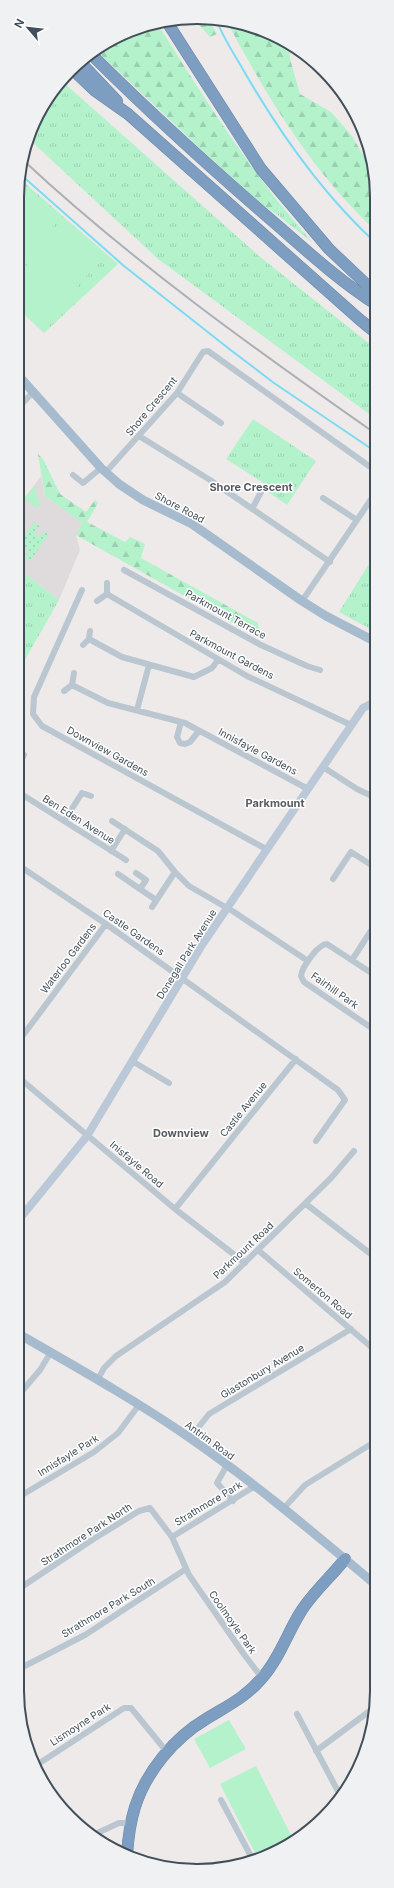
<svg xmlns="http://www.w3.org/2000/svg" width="394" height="1888" font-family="Inter,sans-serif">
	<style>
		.education { fill: #dfdbdc }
		.grass { fill: url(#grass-tufts) }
		.forest { fill: url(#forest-firs) }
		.garden { fill: url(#garden-dots) }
		.pitch { fill: #b3f2cb }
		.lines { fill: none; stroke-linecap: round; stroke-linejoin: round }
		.stream { stroke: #7bdbf3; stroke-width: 2 }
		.highway-casing { stroke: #6889ab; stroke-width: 12 }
		.street { stroke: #bac6d0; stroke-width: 6 }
		.secondary { stroke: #bbc8d7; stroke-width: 8 }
		.primary { stroke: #a7bbce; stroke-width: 9 }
		.highway { stroke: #7d9ec0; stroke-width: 11 }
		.rail { stroke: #acb0b6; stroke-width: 2 }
		.labels { text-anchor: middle; stroke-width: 3; stroke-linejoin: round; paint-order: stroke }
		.street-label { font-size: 10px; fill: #424f5a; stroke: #fff }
		.neighbourhood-label { font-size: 11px; font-weight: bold; fill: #575b61; stroke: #fff }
		.rim { fill: none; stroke: #424f5a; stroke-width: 2 }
	</style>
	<defs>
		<pattern id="grass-tufts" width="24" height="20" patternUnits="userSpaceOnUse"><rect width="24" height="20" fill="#b3f2cb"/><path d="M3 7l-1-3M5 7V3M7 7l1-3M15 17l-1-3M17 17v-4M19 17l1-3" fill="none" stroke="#9bd1b1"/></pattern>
		<pattern id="forest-firs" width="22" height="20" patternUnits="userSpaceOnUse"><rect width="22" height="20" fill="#b3f2cb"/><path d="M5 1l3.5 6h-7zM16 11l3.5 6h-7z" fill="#9bd1b1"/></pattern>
		<pattern id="garden-dots" width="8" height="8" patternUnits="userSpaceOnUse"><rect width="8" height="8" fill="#b3f2cb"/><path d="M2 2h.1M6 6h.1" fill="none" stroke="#9bd1b1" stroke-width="1.8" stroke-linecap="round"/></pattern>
	</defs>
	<rect width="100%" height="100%" fill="#eeeaea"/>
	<path class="education" d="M41,476L45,496L82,523L76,535L80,550L59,600L18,568V507Z"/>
	<path class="grass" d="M63,82L259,256L376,349V419L158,259L30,140L41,107Z
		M19,178L118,264L44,333L18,309Z
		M280,204L312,242L280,217Z
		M253,419L316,461L287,505L268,492L271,488L226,459Z
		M34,486L40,505L37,508L24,499Z
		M376,553V632L339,612Z
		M18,568L59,600L18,672Z"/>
	<path class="forest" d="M208,19L217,34L210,37L195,20Z
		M226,20L276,35L290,45V59L300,94L331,112L352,136L373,172L377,185V232C312,172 267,97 226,20Z
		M150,23H157C196,85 235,147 280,204L279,216L263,205L206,154L99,53L98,49Z
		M38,454L43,459L60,494L86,512L95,500L98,503L87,522L125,542L130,537L145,544L141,558L258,623L261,639L76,535L82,523L45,496Z"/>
	<path class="garden" d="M34,522L40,526L34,533L40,537L45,531L49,534L30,561L25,557L29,550L25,547L19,554L18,553V543Z"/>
	<path class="pitch" d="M21,183L61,217L18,267L19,186Z
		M62,223L102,257L45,325L18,302V276Z
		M229,1720L246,1749L210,1768L194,1739Z
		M256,1766L293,1839L258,1859L220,1784Z"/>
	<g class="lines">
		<path class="stream" d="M216,19C223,38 235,55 245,73C281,135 323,195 377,244
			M19,173L124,266L228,348L274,383L376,452"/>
		<g class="highway-casing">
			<path id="highway" d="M167,22L261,169L329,249L366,284L377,297
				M90,53C150,113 213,170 277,225C309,253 341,282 377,305
				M80,62L117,101
				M73,70L94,90L128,114L359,319L376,333
				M127,1855C128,1839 130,1823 135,1807C146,1772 174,1738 206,1719C227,1706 245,1698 262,1678C279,1659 287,1634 300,1613C312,1593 331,1577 345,1559"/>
		</g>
		<path class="street" d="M177,393L221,423
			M18,408L34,391
			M139,436L210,480L330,562
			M105,473L177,393L203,352L208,351L376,471
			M73,475L83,483L101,468
			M323,498L357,520
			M252,509L261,492
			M124,570L261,645L307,666L320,670
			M82,590L34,697L33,714L42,726L266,849
			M107,594L247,676L351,725
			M97,601L107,594V583
			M302,601L376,492
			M89,639L122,657L194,677L212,668L218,660
			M83,645L89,639L90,631
			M72,685L108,703L185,723L308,789
			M64,691L72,685L74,673
			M137,710L149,665
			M181,722L177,737L180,743L185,744L190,742L199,731
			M18,767L24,755
			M323,767L357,789L376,798
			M18,792L126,860
			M18,804L22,795
			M64,821L82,793L91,796
			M112,821L158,851L175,872L189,886L234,912L308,961
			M111,851L125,829
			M18,865L106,924L338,1090L345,1100L316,1141
			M136,873L146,880L140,889
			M118,874L156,900
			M333,879L351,852L376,868
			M152,907L175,872
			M352,960L376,923
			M376,1031L304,982L301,976C302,967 318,944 327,944L376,976
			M18,1042L106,924
			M132,1061L169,1083
			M18,1077L175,1209L245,1263
			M306,1204L376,1258
			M175,1209L296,1059
			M258,1250L376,1351
			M98,1379L104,1368L116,1356L225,1282L331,1178L354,1151
			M17,1397L40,1370L51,1352
			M190,1438L209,1414L351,1329
			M227,1465L217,1483L233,1501
			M17,1498L94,1452L118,1433L139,1405
			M283,1509L305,1485L376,1441
			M172,1537L255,1486
			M369,1579L376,1570
			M17,1590L92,1540L139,1511L150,1508L172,1537L189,1575L243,1653L262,1678
			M17,1670L85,1635L186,1569
			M297,1714L340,1795
			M316,1751L375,1707
			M35,1766L124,1708H131L167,1752
			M221,1800L254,1862
			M93,1835L119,1823H130"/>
		<path class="secondary" d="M17,1222L87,1136L202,945L363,708L376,701"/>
		<path class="primary" d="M18,375L101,468L119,484L143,500L192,524L302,601L326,616L376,642
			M17,1333C76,1367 135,1400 190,1438C255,1483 315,1534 376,1585"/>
		<use href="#highway" class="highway"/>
		<path class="rail" d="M23,160C130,260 256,350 376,434"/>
	</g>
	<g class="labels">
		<g class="street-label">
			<text transform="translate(151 406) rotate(-50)" y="4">Shore Crescent</text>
			<text transform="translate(180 507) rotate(28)" y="4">Shore Road</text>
			<text transform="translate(226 614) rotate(29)" y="4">Parkmount Terrace</text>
			<text transform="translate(232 654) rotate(28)" y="4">Parkmount Gardens</text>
			<text transform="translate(108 751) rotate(29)" y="4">Downview Gardens</text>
			<text transform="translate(258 751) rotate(28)" y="4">Innisfayle Gardens</text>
			<text transform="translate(79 819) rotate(32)" y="4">Ben Eden Avenue</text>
			<text transform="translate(134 932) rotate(35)" y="4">Castle Gardens</text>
			<text transform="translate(186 954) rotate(-58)" y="4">Donegall Park Avenue</text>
			<text transform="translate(68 958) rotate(-53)" y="4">Waterloo Gardens</text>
			<text transform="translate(335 990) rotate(35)" y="4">Fairhill Park</text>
			<text transform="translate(243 1109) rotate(-51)" y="4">Castle Avenue</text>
			<text transform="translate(137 1164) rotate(40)" y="4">Inisfayle Road</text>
			<text transform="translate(243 1250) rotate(-43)" y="4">Parkmount Road</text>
			<text transform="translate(323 1293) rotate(40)" y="4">Somerton Road</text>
			<text transform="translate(262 1371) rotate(-31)" y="4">Glastonbury Avenue</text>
			<text transform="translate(210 1440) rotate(36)" y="4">Antrim Road</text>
			<text transform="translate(68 1455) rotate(-32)" y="4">Innisfayle Park</text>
			<text transform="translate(208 1503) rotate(-31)" y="4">Strathmore Park</text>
			<text transform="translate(86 1534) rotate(-33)" y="4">Strathmore Park North</text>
			<text transform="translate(108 1607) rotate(-31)" y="4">Strathmore Park South</text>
			<text transform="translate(233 1622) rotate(55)" y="4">Coolmoyle Park</text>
			<text transform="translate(80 1724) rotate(-33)" y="4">Lismoyne Park</text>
		</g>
		<g class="neighbourhood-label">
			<text x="251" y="491">Shore Crescent</text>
			<text x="275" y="807">Parkmount</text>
			<text x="181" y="1137">Downview</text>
		</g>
	</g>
	<path d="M0 0H394V1888H0ZM197 24H197A173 173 0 0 1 370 197V1691A173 173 0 0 1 197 1864H197A173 173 0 0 1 24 1691V197A173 173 0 0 1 197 24Z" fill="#f0f1f2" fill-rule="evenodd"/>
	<path class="rim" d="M197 24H197A173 173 0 0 1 370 197V1691A173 173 0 0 1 197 1864H197A173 173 0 0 1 24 1691V197A173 173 0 0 1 197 24Z"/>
	<g transform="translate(28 28) rotate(298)" stroke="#ffffff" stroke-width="3" paint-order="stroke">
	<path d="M0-3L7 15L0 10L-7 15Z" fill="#424f5a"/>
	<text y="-6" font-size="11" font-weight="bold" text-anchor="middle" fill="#424f5a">N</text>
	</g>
</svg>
